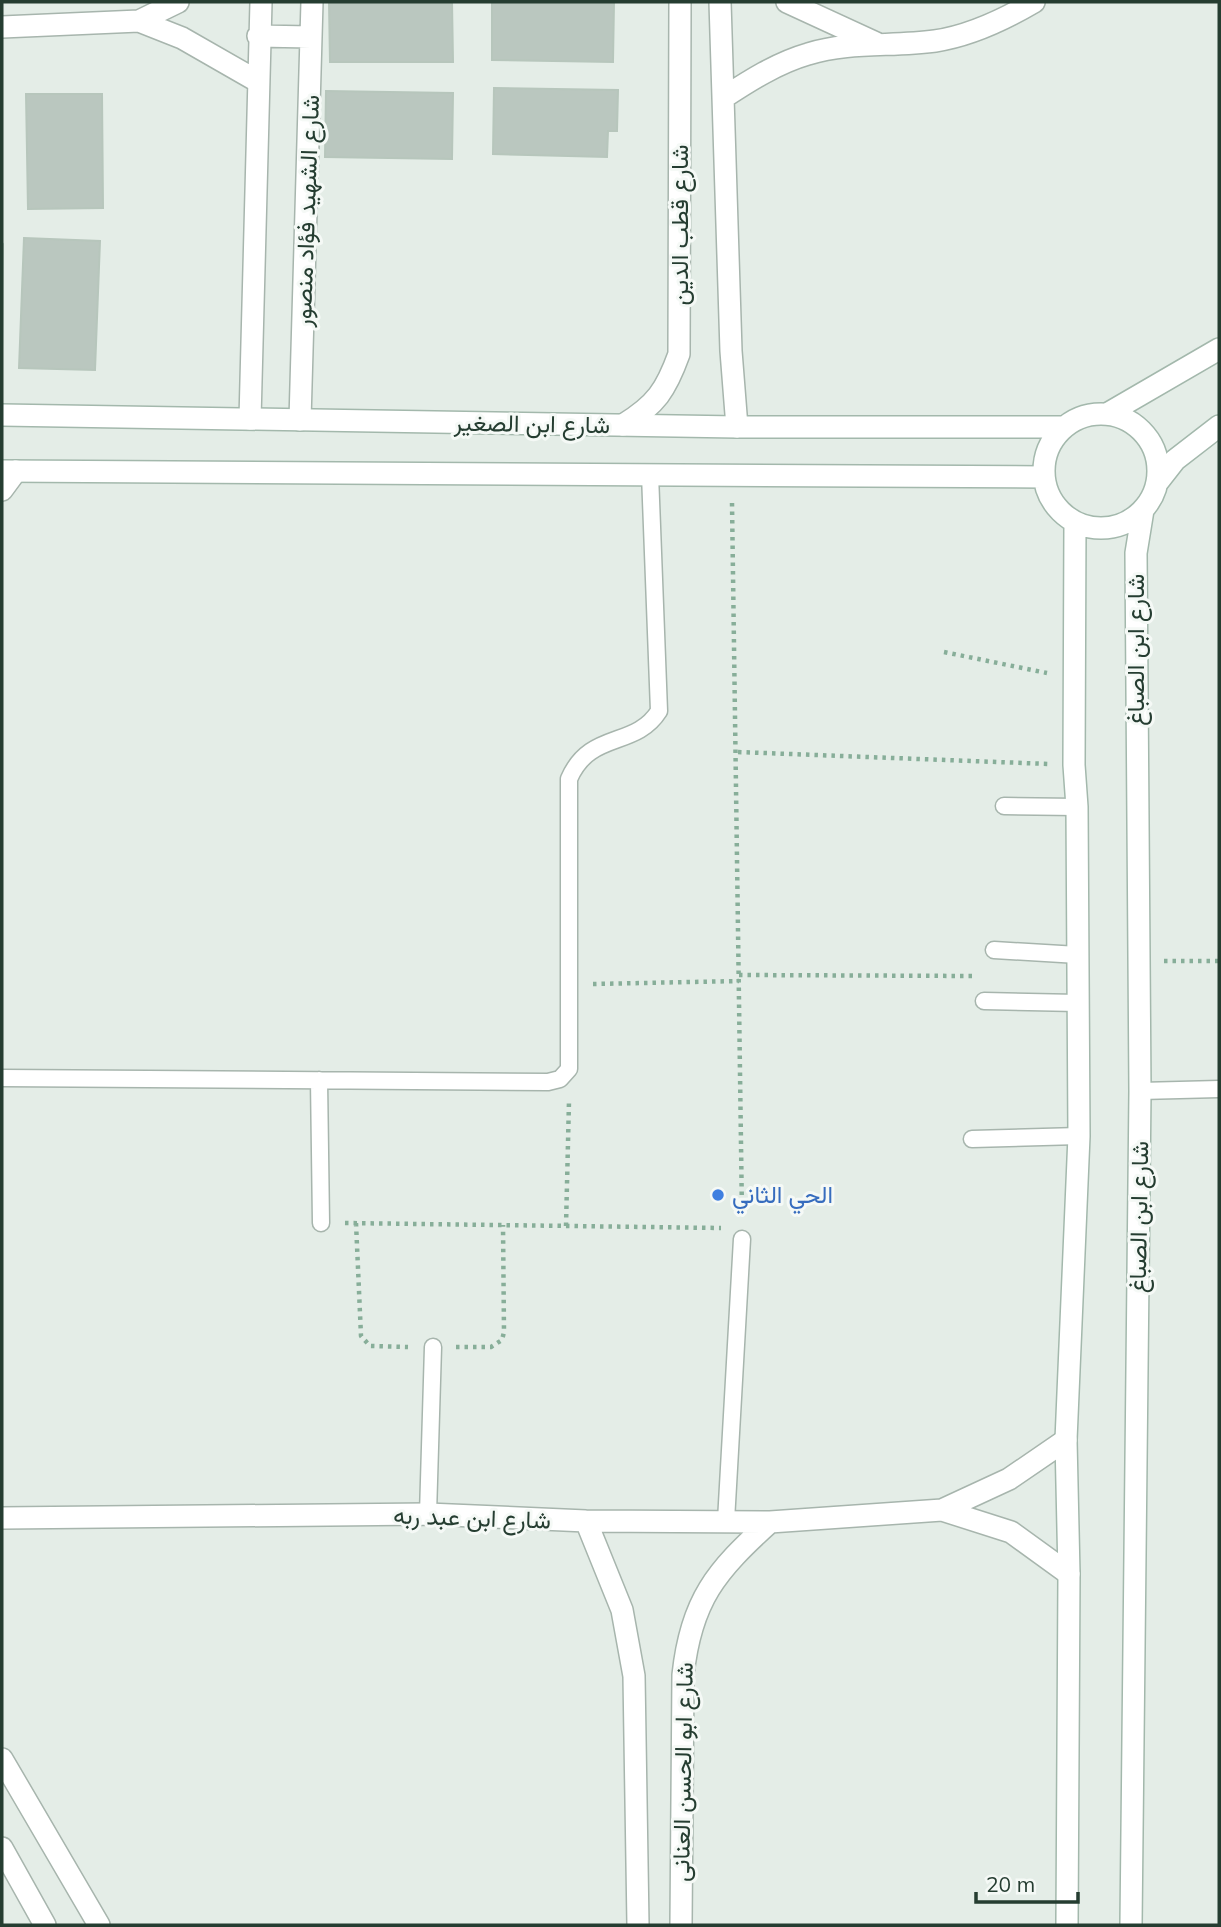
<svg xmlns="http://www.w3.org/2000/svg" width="1221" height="1927" font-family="Mulish,Vazirmatn,sans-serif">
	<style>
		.building { fill: #bac7bf; stroke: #b7c6bc; stroke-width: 2 }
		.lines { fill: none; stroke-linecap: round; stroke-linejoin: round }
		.lane-casing { stroke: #a7b5ad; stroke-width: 19 }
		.street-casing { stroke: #a7b5ad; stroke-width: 24 }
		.secondary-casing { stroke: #a3b8ac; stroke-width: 24 }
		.path { stroke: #87ae99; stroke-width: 4.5; stroke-dasharray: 3.5 5; stroke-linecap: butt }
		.lane { stroke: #fff; stroke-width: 16 }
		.street { stroke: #fff; stroke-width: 21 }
		.secondary { stroke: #fff; stroke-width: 21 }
		.shop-dot { fill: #3f7fe0; stroke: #f5f9f6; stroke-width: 2.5 }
		.labels { text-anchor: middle; stroke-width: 6; stroke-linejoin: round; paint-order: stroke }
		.street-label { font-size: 24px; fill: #253d31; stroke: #f5f9f6 }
		.shop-label { font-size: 24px; fill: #366cbe; stroke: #f5f9f6; text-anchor: start }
	</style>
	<rect width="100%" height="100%" fill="#e4ede7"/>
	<path class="building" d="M329,2H452L453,62H330Z
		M492,2H614L613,62L492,60Z
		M494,88L618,90L617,131H608L607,157L493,154Z
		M326,91L453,93L452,159L325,157Z
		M26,94H102L103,208L28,209Z
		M24,238L100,241L95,370L19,368Z
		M2,243L3,244L2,354Z"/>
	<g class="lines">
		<g class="lane-casing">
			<path id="lane" d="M1004,806L1077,807
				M994,950L1078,955
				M984,1001L1078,1003
				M2,1078L548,1082L560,1079L569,1069V779C590,730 635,749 659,711L650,474
				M319,1080L321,1223
				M1140,1091L1219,1089
				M972,1139L1079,1136
				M428,1514L433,1347
				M726,1521L742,1239"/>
		</g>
		<g class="street-casing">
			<path id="street" d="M720,2L731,351L737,427
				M787,2L876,43
				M139,21L178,2
				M2,27L139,21L182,38L257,81
				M258,36L311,37
				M723,98C749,81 777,63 808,54C849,41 893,47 935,41C969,36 1005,19 1034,2
				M250,419L261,2
				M300,420L312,2
				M623,425C656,405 666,390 679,354L680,2
				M2,490L16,471
				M942,1510L1009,1479L1066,1440
				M2,1518L428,1514L586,1521L770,1522L942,1510L1011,1532L1069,1574
				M586,1521L622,1610L634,1676L638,1925
				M2,1759L99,1925
				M2,1848L45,1925
				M681,1925L683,1675C691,1600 716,1571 770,1522"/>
		</g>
		<g class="secondary-casing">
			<path id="secondary" d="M1044 471a57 57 0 1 1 114 0a57 57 0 1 1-114 0Z
				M1107,414L1219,349
				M2,415L737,427H1063
				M2,471L1043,477
				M1157,483L1175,460L1219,426
				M1067,1925L1069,1574L1066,1440L1079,1136L1077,807L1074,765L1075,522
				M1131,1925L1140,1091L1136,553L1143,510"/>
		</g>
		<path class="path" d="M732,503L742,1215
			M944,652L1047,673
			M738,752L1049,764
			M1164,961H1219
			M739,975L976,976
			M593,984L739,981
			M345,1223L721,1228
			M356,1223L361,1336L370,1346L408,1347
			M566,1226L569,1101
			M456,1347H491L502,1340L504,1332L503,1225"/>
		<use href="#lane" class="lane"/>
		<use href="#street" class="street"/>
		<use href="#secondary" class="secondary"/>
	</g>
	<circle class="shop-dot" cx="718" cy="1195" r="7"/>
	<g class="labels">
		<g class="street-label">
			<text transform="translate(307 211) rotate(-88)" y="8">شارع الشهيد فؤاد منصور</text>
			<text transform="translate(680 225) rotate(-90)" y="8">شارع قطب الدين</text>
			<text transform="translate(532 424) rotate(1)" y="8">شارع ابن الصغير</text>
			<text transform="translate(1136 650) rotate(-90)" y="8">شارع ابن الصباغ</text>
			<text transform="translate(1139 1217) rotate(-89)" y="8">شارع ابن الصباغ</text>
			<text transform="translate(472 1518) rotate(2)" y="8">شارع ابن عبد ربه</text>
			<text transform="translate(683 1772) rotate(-89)" y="8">شارع ابو الحسن العنانى</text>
		</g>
		<g class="shop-label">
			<text x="732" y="1203">الحي الثاني</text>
		</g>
	</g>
	<rect width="1221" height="1927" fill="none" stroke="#253d31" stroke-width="7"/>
	<path d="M976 1892v10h102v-10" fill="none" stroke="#253d31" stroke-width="3.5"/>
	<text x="986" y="1892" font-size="21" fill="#253d31" stroke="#f5f9f6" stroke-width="5" paint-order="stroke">20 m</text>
</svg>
